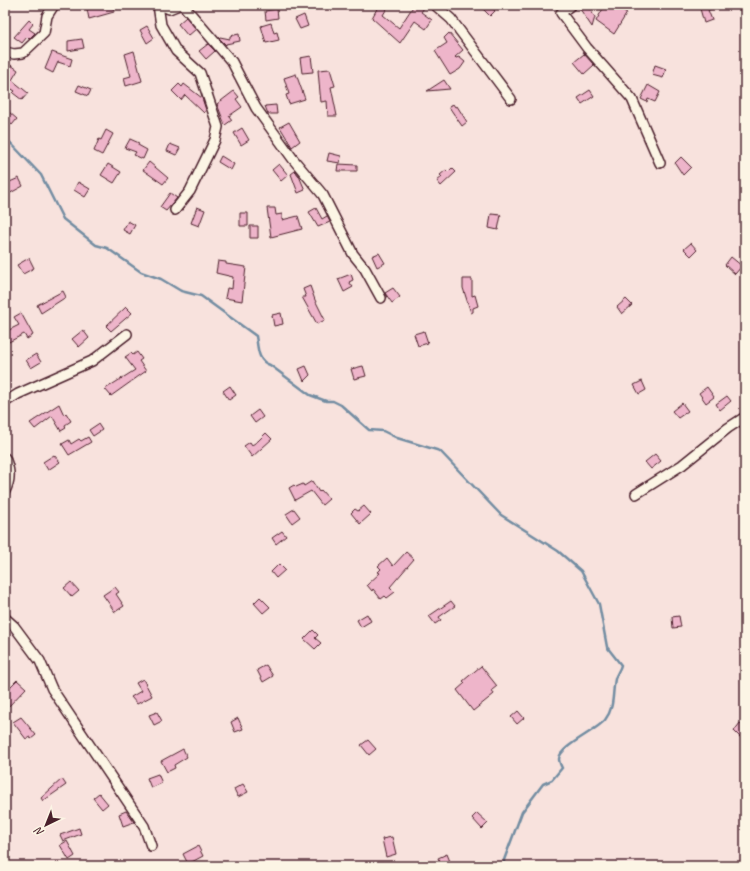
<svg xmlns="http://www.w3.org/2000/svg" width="750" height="871" font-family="Caveat,sans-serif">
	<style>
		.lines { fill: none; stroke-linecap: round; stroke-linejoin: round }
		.stream { stroke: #738da2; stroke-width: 2.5 }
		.building { fill: #eeb5ca; stroke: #4a1f2b }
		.street-casing { stroke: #4a1f2b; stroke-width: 12 }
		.street { stroke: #fcf5e5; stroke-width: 9 }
	</style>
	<rect width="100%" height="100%" fill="#f8e2dd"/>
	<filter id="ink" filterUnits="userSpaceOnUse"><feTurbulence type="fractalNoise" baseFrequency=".025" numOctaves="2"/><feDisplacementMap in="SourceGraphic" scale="8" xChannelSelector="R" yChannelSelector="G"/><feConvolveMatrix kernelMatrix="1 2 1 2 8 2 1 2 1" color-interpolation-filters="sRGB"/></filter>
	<g filter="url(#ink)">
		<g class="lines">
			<path class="stream" d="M5,137L41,175L63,219L96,245L107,248L141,272L161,279L181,291L201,296L256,336C258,347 257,361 270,365L310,395L326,401H333L341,405L369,430L383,431L397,438L440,451L501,515L558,551L581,571L599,604L607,647L621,665C620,670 616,674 615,679C612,694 615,707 605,720C596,731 560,746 559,759C559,762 561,766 562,768L552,780L543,784L522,812L504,860V866"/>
		</g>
		<path class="building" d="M101,5H112L114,12L89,19L87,9Z
			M379,5H389L383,15L399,28L414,5H419L424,8L421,12L432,20L426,29L415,21L400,43L372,18Z
			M479,5H489L495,11L490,16Z
			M577,5H587L595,17L592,27L578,6L576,7Z
			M605,5L617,9L618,7L627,13L614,34L596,21Z
			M699,5H720V7L708,10L712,20L704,23Z
			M277,9L278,18L266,20L265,11Z
			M304,15L308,26L300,29L295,19Z
			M186,17L196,29L188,36L178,24Z
			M29,20L33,24L29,29L35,33L29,39L27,37L22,43L14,37Z
			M271,23L274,33L277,32L279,40L266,43L261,26Z
			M147,26L154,38L147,43L140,30Z
			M449,33L463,50L455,57L456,58L459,57L465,62L460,69L450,75L435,51L447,43L444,38Z
			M239,34L240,41L226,44V45L219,38L220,37L230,39V36Z
			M82,39L84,48L68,51V41Z
			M208,44L215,51L206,59L199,51Z
			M134,51L142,81L126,86L124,78L131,76L125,54Z
			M52,52L72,59L70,66L58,62L53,73L45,69Z
			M584,54L594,65L584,74L574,62Z
			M311,56L313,72L302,73L300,58Z
			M11,65L18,70L12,80L28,93L22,100L13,93L15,91L5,85V74Z
			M655,65L666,69L663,78L652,75Z
			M330,69L335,86L331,87L337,116H328L327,101L321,102L320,93L318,70Z
			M296,74L305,99L289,104L286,95L289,94L284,78Z
			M444,80L450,89L427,91Z
			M179,84L182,87L184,84L202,98L206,110L204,113L185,95L181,100L172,91Z
			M79,85L91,90L88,96L76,91Z
			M648,85L660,92L655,102L648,99L647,102L641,99Z
			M590,90L594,96L582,104L578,98Z
			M234,91L239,97L236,99L242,107L229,116L232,120L225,125L217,104Z
			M453,104L455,107L457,106L467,122L462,126L449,107Z
			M276,105L277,114H268L265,106Z
			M9,112L17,119L12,125L5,119Z
			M289,122L300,141L292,147L280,127Z
			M242,128L249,140L241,145L234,133Z
			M106,130L113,134L102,155L94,151L99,139L101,140Z
			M130,139L139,143L138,145L147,150L143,159L134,155L136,152L125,148Z
			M170,144L180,148L176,155L167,151Z
			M329,153L341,156L340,163L327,161Z
			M221,156L234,164L231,170L218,162Z
			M681,157L691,167L683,175L675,163Z
			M149,162L168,178L163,184L143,170Z
			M108,164L121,172L114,183L101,175Z
			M279,164L288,175L281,181L272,170Z
			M338,164L357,165V171H337Z
			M452,168L456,172L441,186L437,181L442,177L440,175L446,170L448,172Z
			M295,171L299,176L305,190L298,193L291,174Z
			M19,178L23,186L5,196V184Z
			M78,182L90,189L85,197L74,190Z
			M170,193L177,198L166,211L160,207Z
			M197,207L205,210L199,226L191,223Z
			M267,208H275L276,215L282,214V220L298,216L302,229L271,237Z
			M316,208L322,219L327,216L330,222L318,227L309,212Z
			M240,213H248V226H240Z
			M491,214L501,215L498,230L489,228Z
			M128,221L135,225L130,234L123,230Z
			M250,226H258V238H250Z
			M691,243L697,250L691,256L684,249Z
			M379,253L385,263L377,267L372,256Z
			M731,257L742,266L735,274L725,265Z
			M29,258L34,268L23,274L17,265Z
			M218,261L226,262V264L246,267L242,301L225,298L227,288L232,289L233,277L216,273Z
			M351,274L353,280L349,282L353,287L344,292L338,279Z
			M463,279H472V296L475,295L478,306L473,308V312L471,313L463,288Z
			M310,286L315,300L325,320L317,324L302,297H306L303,289Z
			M393,288L400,297L392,303L385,293Z
			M63,291L66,297L41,313L37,305Z
			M626,299L632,305L622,314L617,307Z
			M126,307L132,313L111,331L106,326Z
			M21,313L33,335L27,339L24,334L5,344V332L19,325L14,317Z
			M281,313L283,324L274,326L272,315Z
			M83,330L89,338L79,347L72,339Z
			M424,331L428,343L418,346L414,334Z
			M137,352L142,359L139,361L146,371L111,396L105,389L135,370L125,357L131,353L133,355Z
			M36,354L41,362L31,368L26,360Z
			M306,366L310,375L304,381L299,369Z
			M363,366L366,376L354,379L351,369Z
			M642,381L646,390L639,394L634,385Z
			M230,386L236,395L229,400L223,391Z
			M707,387L714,397L706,403L699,393Z
			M727,396L731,401L720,410L716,404Z
			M682,403L688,411L678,418L672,411Z
			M59,404L64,415L66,413L71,421L65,425L66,428L61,431L52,416L35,429L30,423Z
			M258,410L263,417L255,423L250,416Z
			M98,424L102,430L93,436L89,430Z
			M266,433L272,439L252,457L244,446L250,442L252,445L258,441Z
			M88,437L91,442L69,455L62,444L69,440L71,444L79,439L81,441Z
			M655,454L661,461L651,469L645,462Z
			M54,455L60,462L48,470L43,462Z
			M312,481L319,492L321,490L329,499L322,505L311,491L295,500L289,488L294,485L296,487L303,484L304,486Z
			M364,506L371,514L360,524L351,513L355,509L358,511Z
			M294,509L300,517L292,523L286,514Z
			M282,531L286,536L276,544L272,538Z
			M406,552L414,559L390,587L395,592L387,598L385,596L381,599L373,589L372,591L367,585L380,573L378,572L381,569L378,566L387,558L393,566Z
			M279,564L285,570L276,578L271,572Z
			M71,582L79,591L72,597L64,588Z
			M115,587L119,592L116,594L124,606L115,612L103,595Z
			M260,597L270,607L263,613L254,603Z
			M451,601L455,606L439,617L441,620L435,624L429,616Z
			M367,614L371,621L361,627L357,620Z
			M679,616L681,627L673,628L672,617Z
			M313,630L318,635L315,638L321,643L315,649L304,639Z
			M266,665L273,676L263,682L257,670Z
			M481,666L497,686L492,690L494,694L473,711L457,690L465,683L463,681Z
			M143,679L152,696L137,704L131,697L141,691L136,683Z
			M17,680L26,688L9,706L5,700V692Z
			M518,711L524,718L517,724L511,717Z
			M157,712L162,721L154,725L149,715Z
			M21,717L36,735L31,739L30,737L26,739L13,722Z
			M238,718L243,729L235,732L231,722Z
			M740,723L745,727V733L741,738L734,731Z
			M368,740L376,749L369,755L361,745Z
			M183,749L187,757L174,765L175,768L167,772L161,761Z
			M158,774L162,783L151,788L147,778Z
			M62,779L66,785L43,801L41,798Z
			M243,784L248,792L238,797L234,789Z
			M99,793L108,804L102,809L93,798Z
			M126,811L134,822L123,826L119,814Z
			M477,813L488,823L482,829L472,818Z
			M79,828L81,834L63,841L60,835Z
			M392,837L396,854L386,857L382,839Z
			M67,841L75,856L69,860L60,845Z
			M198,846L203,856L188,864L183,854Z
			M447,854L451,864L441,866L438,858Z"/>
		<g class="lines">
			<g class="street-casing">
				<path id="street" d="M158,5L161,25L176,51L200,73L218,127L215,140L190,191L175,210
					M161,5L169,9L179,5
					M183,5L232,62L256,108L293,159L323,195L353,254L365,269L381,298
					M435,5L451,19L511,99
					M571,5L561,13L587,48L632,99L660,163
					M5,52L14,54L23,53L44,33L47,16L54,5
					M5,402L18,394L92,361L127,334
					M5,458C10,470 11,479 5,491
					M636,494L682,465L728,428L745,417
					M5,618L14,626L40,661L52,689L144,826L151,846"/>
			</g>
			<use href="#street" class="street"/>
		</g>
	</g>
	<rect width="750" height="871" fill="none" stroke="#fcf5e5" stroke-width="20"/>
	<rect x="10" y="10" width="730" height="851" fill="none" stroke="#4a1f2b" stroke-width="1.5" filter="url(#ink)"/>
	<g transform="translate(46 825) rotate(223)" stroke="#fcf5e5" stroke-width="3" paint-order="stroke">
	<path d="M0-3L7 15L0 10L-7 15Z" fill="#4a1f2b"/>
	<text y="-6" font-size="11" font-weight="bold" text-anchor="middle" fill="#4a1f2b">N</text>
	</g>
</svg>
